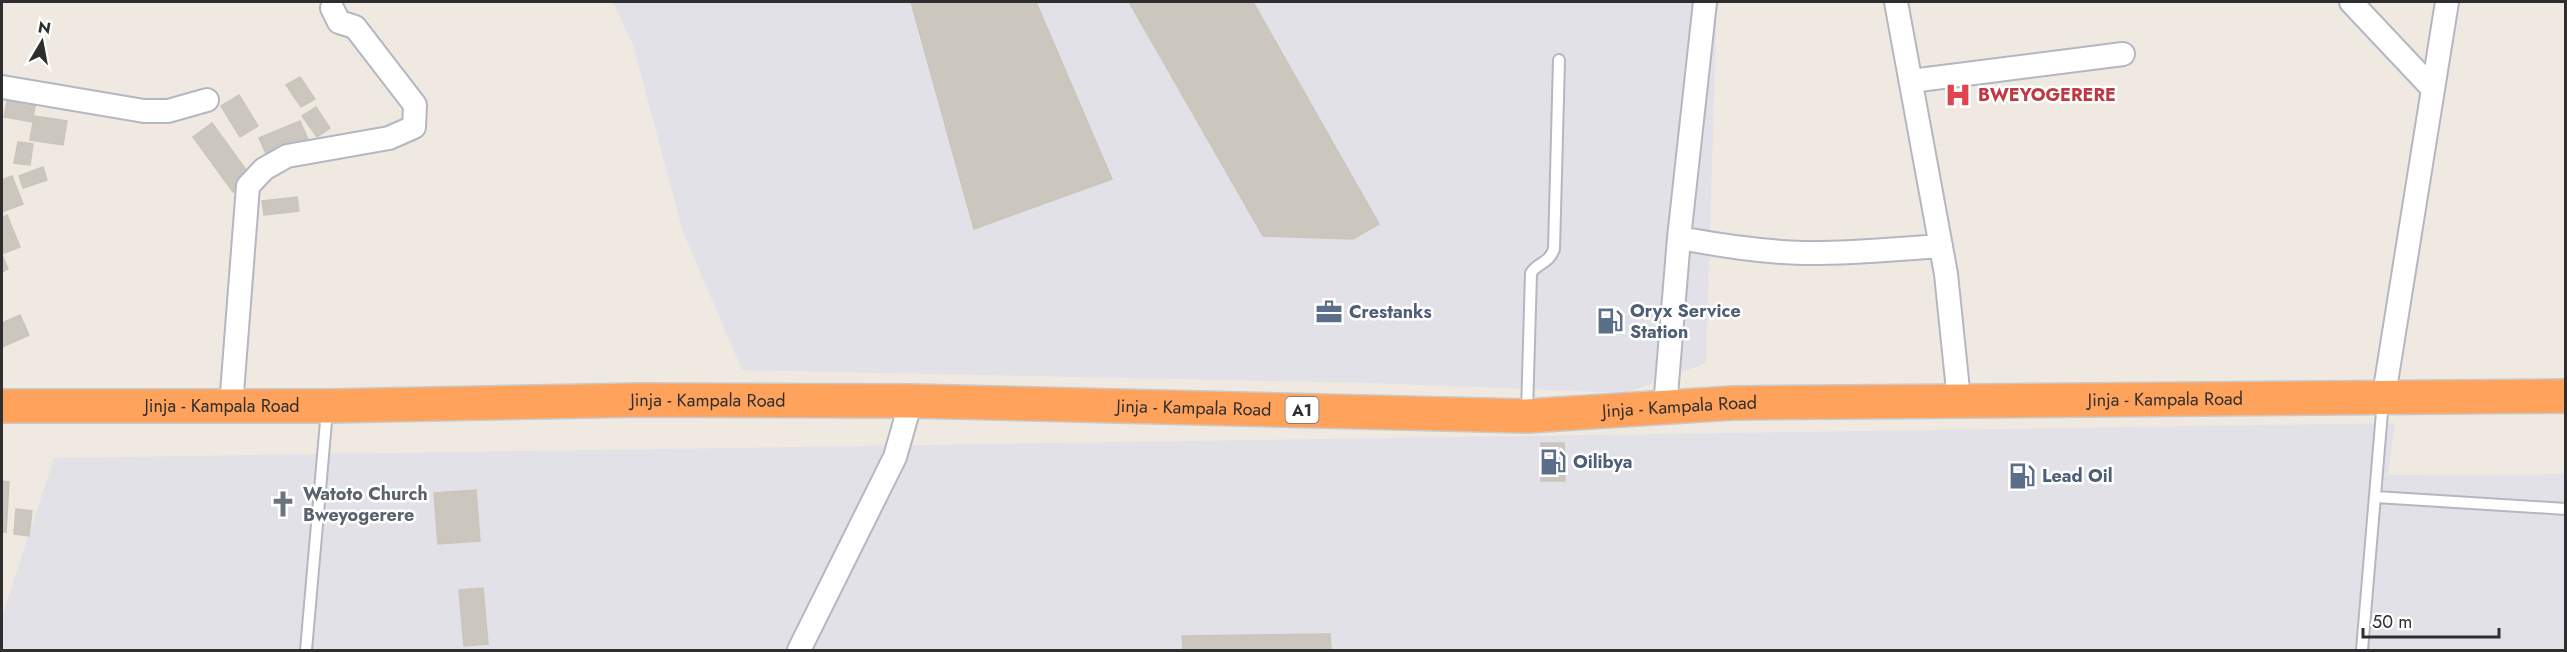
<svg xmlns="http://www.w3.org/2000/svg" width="2567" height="652" font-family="Jost,sans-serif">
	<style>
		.industrial { fill: #e3e1e8 }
		.building { fill: #cbc7bf; stroke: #cbc5ba; stroke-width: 1.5 }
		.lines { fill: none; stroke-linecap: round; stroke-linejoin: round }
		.lane-casing { stroke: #b4b7c1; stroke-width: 14 }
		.street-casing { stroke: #b4b7c1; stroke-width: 26 }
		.highway-casing { stroke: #c9c9c9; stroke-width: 36 }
		.lane { stroke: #fff; stroke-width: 10 }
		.street { stroke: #fff; stroke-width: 22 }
		.highway { stroke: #ffa35c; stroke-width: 33 }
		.labels { text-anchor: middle; stroke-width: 5; stroke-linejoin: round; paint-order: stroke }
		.shield { fill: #fff; stroke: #6d6d6d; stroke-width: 1.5 }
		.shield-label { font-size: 16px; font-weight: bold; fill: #2e2e2e }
		.health-label { font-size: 18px; font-weight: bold; fill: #be3a42; stroke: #fff; text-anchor: start }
		.service-label { font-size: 18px; font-weight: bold; fill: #4e5e75; stroke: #fff; text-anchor: start }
		.street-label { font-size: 18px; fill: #2e2e2e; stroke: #fff }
		.worship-label { font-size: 18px; font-weight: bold; fill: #5b616d; stroke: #fff; text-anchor: start }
	</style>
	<rect width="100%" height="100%" fill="#efe9e1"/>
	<path class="industrial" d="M613,2H1717L1706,363L1626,393L1371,383L742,370L683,232L633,45Z
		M2395,423L2388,475L2565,474V650H2V616L54,458Z"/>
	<path class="building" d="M911,2H1036L1112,179L974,229Z
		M1129,2H1253L1379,224L1353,239L1263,236Z
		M300,77L315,99L301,107L286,85Z
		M239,95L258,126L240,137L221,106Z
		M8,96L36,101L32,122L4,117Z
		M316,107L330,128L317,137L302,116Z
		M34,116L67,121L63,145L30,140Z
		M300,121L310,144L269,161L259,138Z
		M212,123L252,178L233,192L193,137Z
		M18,142L33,144L30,165L14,163Z
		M43,167L47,180L23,188L19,176Z
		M12,176L23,204L2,212V180Z
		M297,197L299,211L264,215L262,201Z
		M7,215L20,247L2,254V218Z
		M3,257L8,269L2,272V258Z
		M20,315L29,335L2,347V323Z
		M1541,443H1564L1565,481H1541Z
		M2,481L9,482L6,532H2Z
		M476,490L480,541L438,544L434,493Z
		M16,509L32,511L29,536L14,534Z
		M483,588L488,644L464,646L459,590Z
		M1330,634L1331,650H1183L1182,636Z"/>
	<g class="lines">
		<g class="lane-casing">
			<path id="lane" d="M1527,412L1531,273C1539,261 1548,265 1554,249L1559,60
				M2376,497L2566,509
				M306,650L327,410
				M2362,650L2383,400"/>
		</g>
		<g class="street-casing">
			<path id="street" d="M1705,2L1679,238C1720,245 1761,252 1803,253C1849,254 1895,249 1941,246
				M1896,2L1946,274L1959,400
				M2351,2L2433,89
				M1911,81L2123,54
				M2,87L144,111H168L207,100
				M2384,395L2447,2
				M231,406L248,186L264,169L287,156L389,138L414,127L415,105L355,27L339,22L332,8
				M1665,407L1679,238
				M799,650L895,457L911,401"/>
		</g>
		<g class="highway-casing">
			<g id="highway">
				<path id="s1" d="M2,406H327L639,400L911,401L1527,416L1733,403L2566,396"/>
			</g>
		</g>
		<use href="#lane" class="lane"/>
		<use href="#street" class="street"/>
		<use href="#highway" class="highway"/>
	</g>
	<defs>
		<g id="hospital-bare" transform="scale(2.07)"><path d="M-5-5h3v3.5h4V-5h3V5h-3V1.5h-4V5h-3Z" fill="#e0444e" stroke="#fff" stroke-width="2.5" paint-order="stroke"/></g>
		<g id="office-bare" transform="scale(2.07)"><path d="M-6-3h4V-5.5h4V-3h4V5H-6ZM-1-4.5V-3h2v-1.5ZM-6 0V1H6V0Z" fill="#5c6f8a" stroke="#fff" stroke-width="2.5" paint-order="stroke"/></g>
		<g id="fuel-bare" transform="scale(2.07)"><path d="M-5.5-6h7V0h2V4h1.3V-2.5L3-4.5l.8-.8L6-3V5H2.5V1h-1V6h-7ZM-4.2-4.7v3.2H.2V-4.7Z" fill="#5c6f8a" stroke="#fff" stroke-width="2.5" paint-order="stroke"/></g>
		<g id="church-bare" transform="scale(2.07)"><path d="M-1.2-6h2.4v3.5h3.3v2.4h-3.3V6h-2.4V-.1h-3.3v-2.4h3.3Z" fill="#6b7280" stroke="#fff" stroke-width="2.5" paint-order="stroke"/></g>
	</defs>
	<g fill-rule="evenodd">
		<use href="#hospital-bare" x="1958" y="95"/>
		<use href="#office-bare" x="1329" y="312"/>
		<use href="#fuel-bare" x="1610" y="321"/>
		<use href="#fuel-bare" x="1553" y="462"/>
		<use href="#fuel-bare" x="2022" y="476"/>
		<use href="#church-bare" x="283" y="504"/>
	</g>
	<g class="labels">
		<rect class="shield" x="1285.5" y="397" width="33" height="26" rx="4.5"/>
		<g class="shield-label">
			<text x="1302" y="416">A1</text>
		</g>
		<g class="health-label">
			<text x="1978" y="101">BWEYOGERERE</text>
		</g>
		<g class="service-label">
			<text x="1630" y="317">Oryx Service<tspan x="1630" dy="21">Station</tspan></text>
			<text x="1349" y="318">Crestanks</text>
			<text x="1573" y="468">Oilibya</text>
			<text x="2042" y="482">Lead Oil</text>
		</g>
		<g class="street-label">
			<text dy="6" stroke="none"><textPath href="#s1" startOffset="2164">Jinja - Kampala Road</textPath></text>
			<text dy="6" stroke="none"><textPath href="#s1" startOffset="706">Jinja - Kampala Road</textPath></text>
			<text dy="6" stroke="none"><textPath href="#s1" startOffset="220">Jinja - Kampala Road</textPath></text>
			<text dy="6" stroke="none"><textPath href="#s1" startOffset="1192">Jinja - Kampala Road</textPath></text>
			<text dy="6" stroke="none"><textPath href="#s1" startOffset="1678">Jinja - Kampala Road</textPath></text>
		</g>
		<g class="worship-label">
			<text x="303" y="500">Watoto Church<tspan x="303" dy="21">Bweyogerere</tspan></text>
		</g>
	</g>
	<rect width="2567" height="652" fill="none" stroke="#2e2e2e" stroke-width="6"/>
	<g transform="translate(42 42) rotate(10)" stroke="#ffffff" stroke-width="4.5" paint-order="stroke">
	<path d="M0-4.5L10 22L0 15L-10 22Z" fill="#2e2e2e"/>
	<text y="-9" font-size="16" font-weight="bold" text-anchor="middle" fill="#2e2e2e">N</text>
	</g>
	<path d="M2363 628v9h136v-9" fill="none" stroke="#2e2e2e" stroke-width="3"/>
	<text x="2372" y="628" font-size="18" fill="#2e2e2e" stroke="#ffffff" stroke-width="4.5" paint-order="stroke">50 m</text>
</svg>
